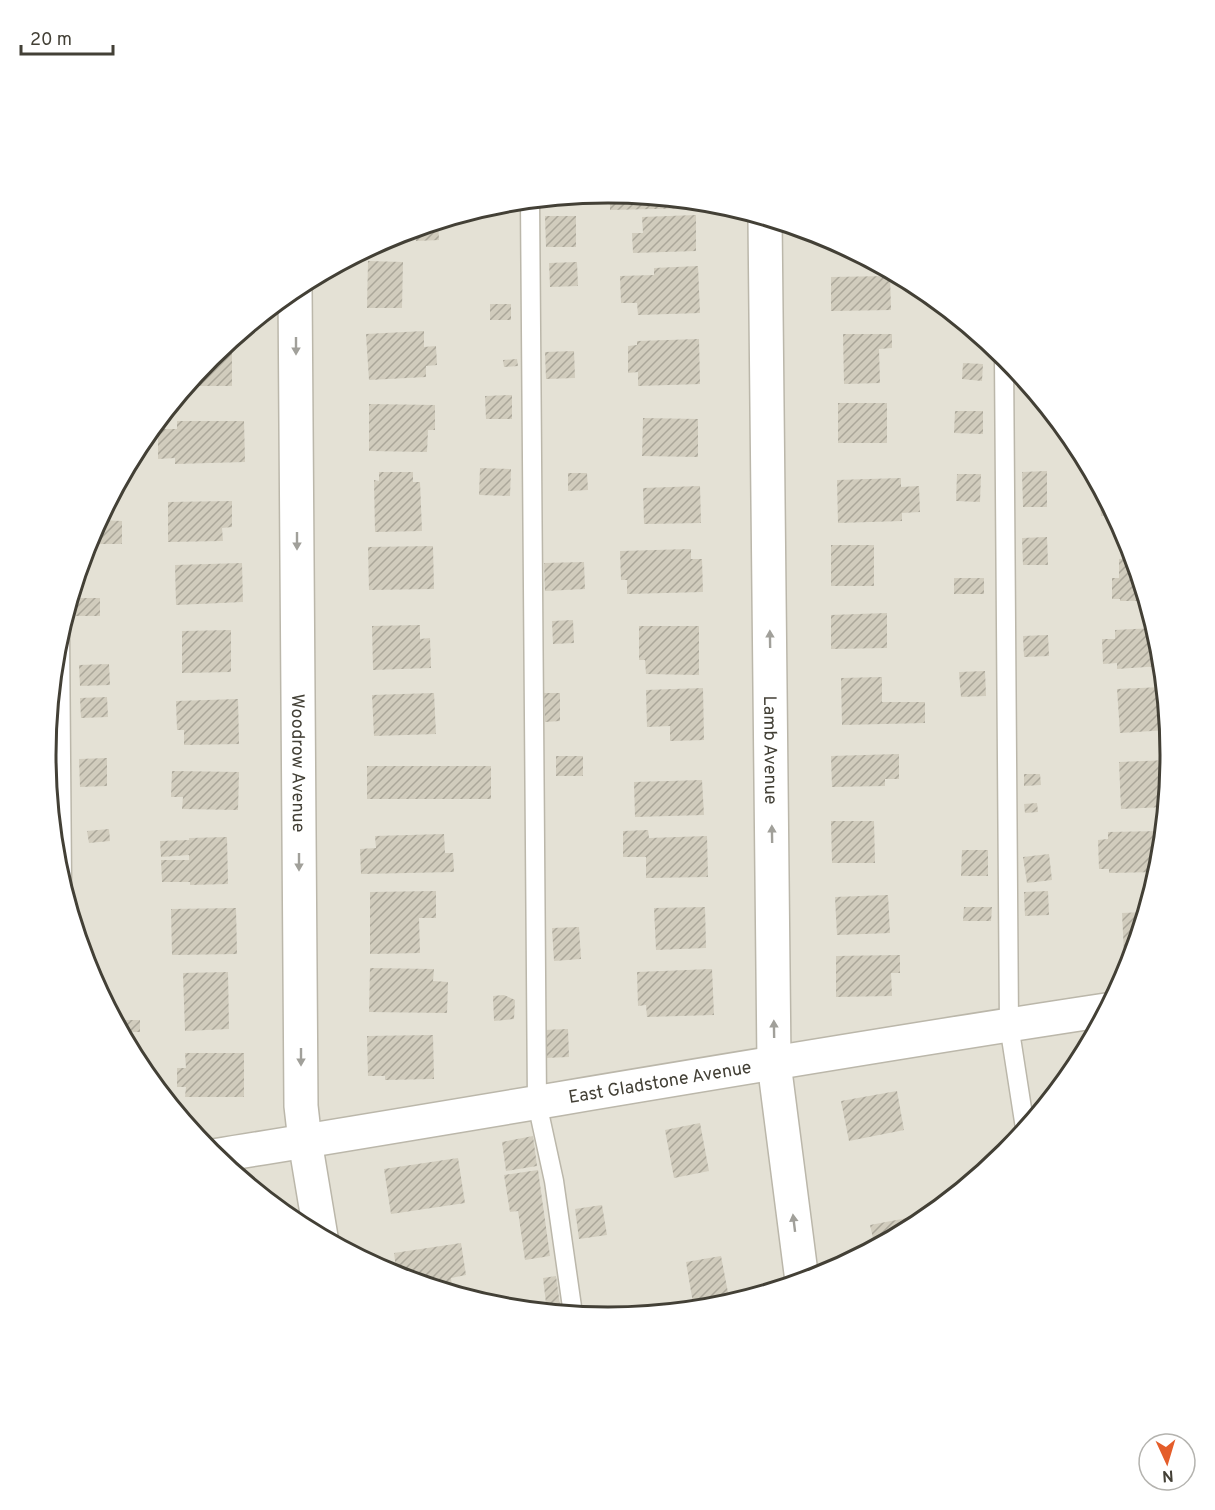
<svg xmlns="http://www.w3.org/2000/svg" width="1215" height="1510" font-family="Overpass,sans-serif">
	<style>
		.residential { fill: #e4e1d5 }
		.building { fill: url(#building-hatch) }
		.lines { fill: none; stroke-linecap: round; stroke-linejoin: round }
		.lane-casing { stroke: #bbb7aa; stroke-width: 21 }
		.street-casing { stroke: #bbb7aa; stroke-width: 36 }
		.lane { stroke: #fff; stroke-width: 18 }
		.street { stroke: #fff; stroke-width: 33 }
		.oneway { fill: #a1a09a }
		.labels { text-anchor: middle; stroke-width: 6; stroke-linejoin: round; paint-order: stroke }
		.street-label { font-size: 18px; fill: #434036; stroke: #fff }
		.rim { fill: none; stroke: #434036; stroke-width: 3 }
	</style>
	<defs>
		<pattern id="building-hatch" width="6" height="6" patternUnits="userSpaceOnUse" patternTransform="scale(1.5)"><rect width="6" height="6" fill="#d1ccbd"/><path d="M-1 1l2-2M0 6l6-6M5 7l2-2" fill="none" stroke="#aba79a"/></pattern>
	</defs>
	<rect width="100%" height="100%" fill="#f1efe6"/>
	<path class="residential" d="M47 755a561 561 0 1 1 1122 0a561 561 0 1 1-1122 0Z"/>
	<path class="building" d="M610,193L699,201V208L610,210Z
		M696,215V251L633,253L632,233H643L642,217Z
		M545,216H576V247H546Z
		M438,221L439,240L416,241V235H395Z
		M368,261L403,262L402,308H367Z
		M577,262L578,286L550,287L549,263Z
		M698,266L700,313L638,315L637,303H621L620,276L654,275V268Z
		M890,276L891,310L831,311V277Z
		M490,304H511V320H490Z
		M424,331V347L436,346L437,365L426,366V377L369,380L366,334Z
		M843,334H892V348L879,349L880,383L844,384Z
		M699,339L700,384L638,386V372L628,373V346L637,345V341Z
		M574,351L575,378L546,379L545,352Z
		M216,352H232V386H187L210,357Z
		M517,359L518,366L504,367L503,360Z
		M963,363L983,364L982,381L962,379Z
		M512,395V419H486L485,396Z
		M838,403H887V443H838Z
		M369,404L435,405V430H428L427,452L369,451Z
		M955,411H983V434L954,433Z
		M643,418L698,419V457L642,456Z
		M177,421H244L245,462L175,464V458L158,459V429H177Z
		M480,468L511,469L510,496L479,495Z
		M1047,471V507H1023L1022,472Z
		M379,472H413V482H420L422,531L375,532L374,480L379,481Z
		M568,473H587L588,490L568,491Z
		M957,474H981L980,502L956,501Z
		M901,478V487L919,486L920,512L902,513V521L838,523L837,480Z
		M700,486L701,523L644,524L643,488Z
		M1100,495H1103L1120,527H1110V515L1101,516Z
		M232,501V527L222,528L223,541L168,542V502Z
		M98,520L122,521V544H93V531Z
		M1047,537L1048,565H1023L1022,538Z
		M831,545H874V586H831Z
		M433,546L434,589L369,590L368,547Z
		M691,549V559H702L703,592L627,594V580H621L620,551Z
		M1133,558L1146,601H1120V599H1112V578H1119V559Z
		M584,562L585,589L545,591L544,563Z
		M242,563L243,602L176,605L175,565Z
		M954,578H984V594H954Z
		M77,598H100V616H76Z
		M887,613V648L831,649V615Z
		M573,620L574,643L553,644L552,621Z
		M420,625V639L430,638L431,668L373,670L372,626Z
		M639,626H699V675L646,674L645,660H639Z
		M1154,628L1159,646L1161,666L1117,669V663L1103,664L1102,639H1115V630Z
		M231,630V672L182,673V631Z
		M1048,635L1049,656L1024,657L1023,636Z
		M109,664L110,685L80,686L79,665Z
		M985,671L986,696L961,697L959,672Z
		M882,677V702H925V723L842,725L841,678Z
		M1163,687L1168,730L1120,733L1117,689Z
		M703,688L704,740L670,741V726L647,727L646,690Z
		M434,693L436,734L374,736L372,695Z
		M544,693H560V721L545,722Z
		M107,697L108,717L81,718L80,698Z
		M238,699L239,744L184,745V730H177L176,701Z
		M899,754V779H885V786L832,787L831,756Z
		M556,756H583V776H556Z
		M107,758V786L80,787L79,759Z
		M1169,760L1165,807L1121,809L1119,762Z
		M367,766H491V799H367Z
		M172,771L239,772L238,810L182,809L183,797H171Z
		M1024,774H1040L1041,785L1024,786Z
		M702,780L704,815L635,817L634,782Z
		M1037,803L1038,812L1025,813L1024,804Z
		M831,821H874L875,863H832Z
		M109,829L110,841L89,843L87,831Z
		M648,830L649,838L707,836L708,877L646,878V857H623V831Z
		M1162,831L1159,865L1157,872L1109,873V869H1099L1098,840L1108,839V832Z
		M444,834L445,853H453L454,872L361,874L360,849L376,848L375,836Z
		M227,837L228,884L190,885V882H162L161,860H189V855L161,857L160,841L189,840V838Z
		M962,850H988V876H961Z
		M1049,854L1052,880L1027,883L1023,857Z
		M436,891V918H419L420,953L370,954V892Z
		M1048,891L1049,915L1025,916L1024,892Z
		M888,895L890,933L837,935L835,897Z
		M705,907L706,948L656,950L654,908Z
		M964,907H992L991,921H963Z
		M236,908L237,954L172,955L171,909Z
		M1145,912L1132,953H1124L1122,913Z
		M579,927L581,959L554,961L552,928Z
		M900,955V973H891L892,996L836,997V956Z
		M370,968L434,969L433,981L448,982L447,1013L369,1012Z
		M712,969L714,1015L647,1017L646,1005L638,1006L637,972Z
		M228,972L229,1029L185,1031L183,973Z
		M504,995L515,1000L514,1019L494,1021L493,996Z
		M125,1020H140V1032H125Z
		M568,1029L569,1057L545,1058L544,1030Z
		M433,1035L434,1079L385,1080V1076H368L367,1036Z
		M185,1053H244V1097H185L186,1087H177V1068H186Z
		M897,1091L904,1130L849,1141L841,1101Z
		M700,1123L709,1171L674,1178L665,1130Z
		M533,1136L537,1166L506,1171L502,1142Z
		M458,1158L465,1203L391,1214L384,1169Z
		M538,1170L550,1256L525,1260L518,1211L510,1212L504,1175Z
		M602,1205L607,1235L579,1239L575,1209Z
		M923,1215L924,1219L920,1223L875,1247L870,1225Z
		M461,1243L466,1275L451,1278L452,1288L442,1290L397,1276L394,1253Z
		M721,1256L730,1303L717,1307L694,1309L686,1262Z
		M556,1276L561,1313L547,1312L543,1278Z
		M492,1296L494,1306L474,1299Z"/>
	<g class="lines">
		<g class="lane-casing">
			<path id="lane" d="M530,200L537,1103L554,1181L573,1314
				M1004,357L1009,1025L1025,1128
				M60,631L62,884"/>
		</g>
		<g class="street-casing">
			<g id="street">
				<path id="s1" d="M765,218L774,1063L802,1281"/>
				<path id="s2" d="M295,287L301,1106L305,1141L321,1237"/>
				<path id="s3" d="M213,1156C511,1108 808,1055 1106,1010"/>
			</g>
		</g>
		<use href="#lane" class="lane"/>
		<use href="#street" class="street"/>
	</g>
	<defs><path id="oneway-solid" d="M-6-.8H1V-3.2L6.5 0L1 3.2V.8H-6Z" transform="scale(1.5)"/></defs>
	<g class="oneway">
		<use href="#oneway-solid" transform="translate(296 346) rotate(90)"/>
		<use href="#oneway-solid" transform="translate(297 541) rotate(90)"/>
		<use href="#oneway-solid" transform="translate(770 639) rotate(-91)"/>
		<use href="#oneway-solid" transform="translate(772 834) rotate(-91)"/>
		<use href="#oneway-solid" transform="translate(299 862) rotate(90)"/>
		<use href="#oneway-solid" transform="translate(774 1029) rotate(-91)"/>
		<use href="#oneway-solid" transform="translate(301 1057) rotate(90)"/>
		<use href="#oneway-solid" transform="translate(794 1223) rotate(-97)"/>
	</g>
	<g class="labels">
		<g class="street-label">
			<text dy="6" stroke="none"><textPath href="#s1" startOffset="532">Lamb Avenue</textPath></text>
			<text dy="6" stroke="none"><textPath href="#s2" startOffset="476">Woodrow Avenue</textPath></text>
			<text dy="6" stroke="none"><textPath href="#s3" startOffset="453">East Gladstone Avenue</textPath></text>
		</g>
	</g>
	<path d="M0 0H1215V1510H0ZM56 755a552 552 0 1 1 1104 0a552 552 0 1 1-1104 0Z" fill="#fff" fill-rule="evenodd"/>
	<path class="rim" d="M56 755a552 552 0 1 1 1104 0a552 552 0 1 1-1104 0Z"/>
	<g transform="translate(1167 1462) rotate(176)"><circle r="28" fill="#ffffff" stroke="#b4b3af" stroke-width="1.5"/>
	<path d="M0-4.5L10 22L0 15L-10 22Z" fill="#e45d2a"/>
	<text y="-9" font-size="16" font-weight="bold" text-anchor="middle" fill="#434036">N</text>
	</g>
	<path d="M21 45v9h92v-9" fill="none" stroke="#434036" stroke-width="3"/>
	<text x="30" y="45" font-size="18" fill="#434036" stroke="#ffffff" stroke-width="4.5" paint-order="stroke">20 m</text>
</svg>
